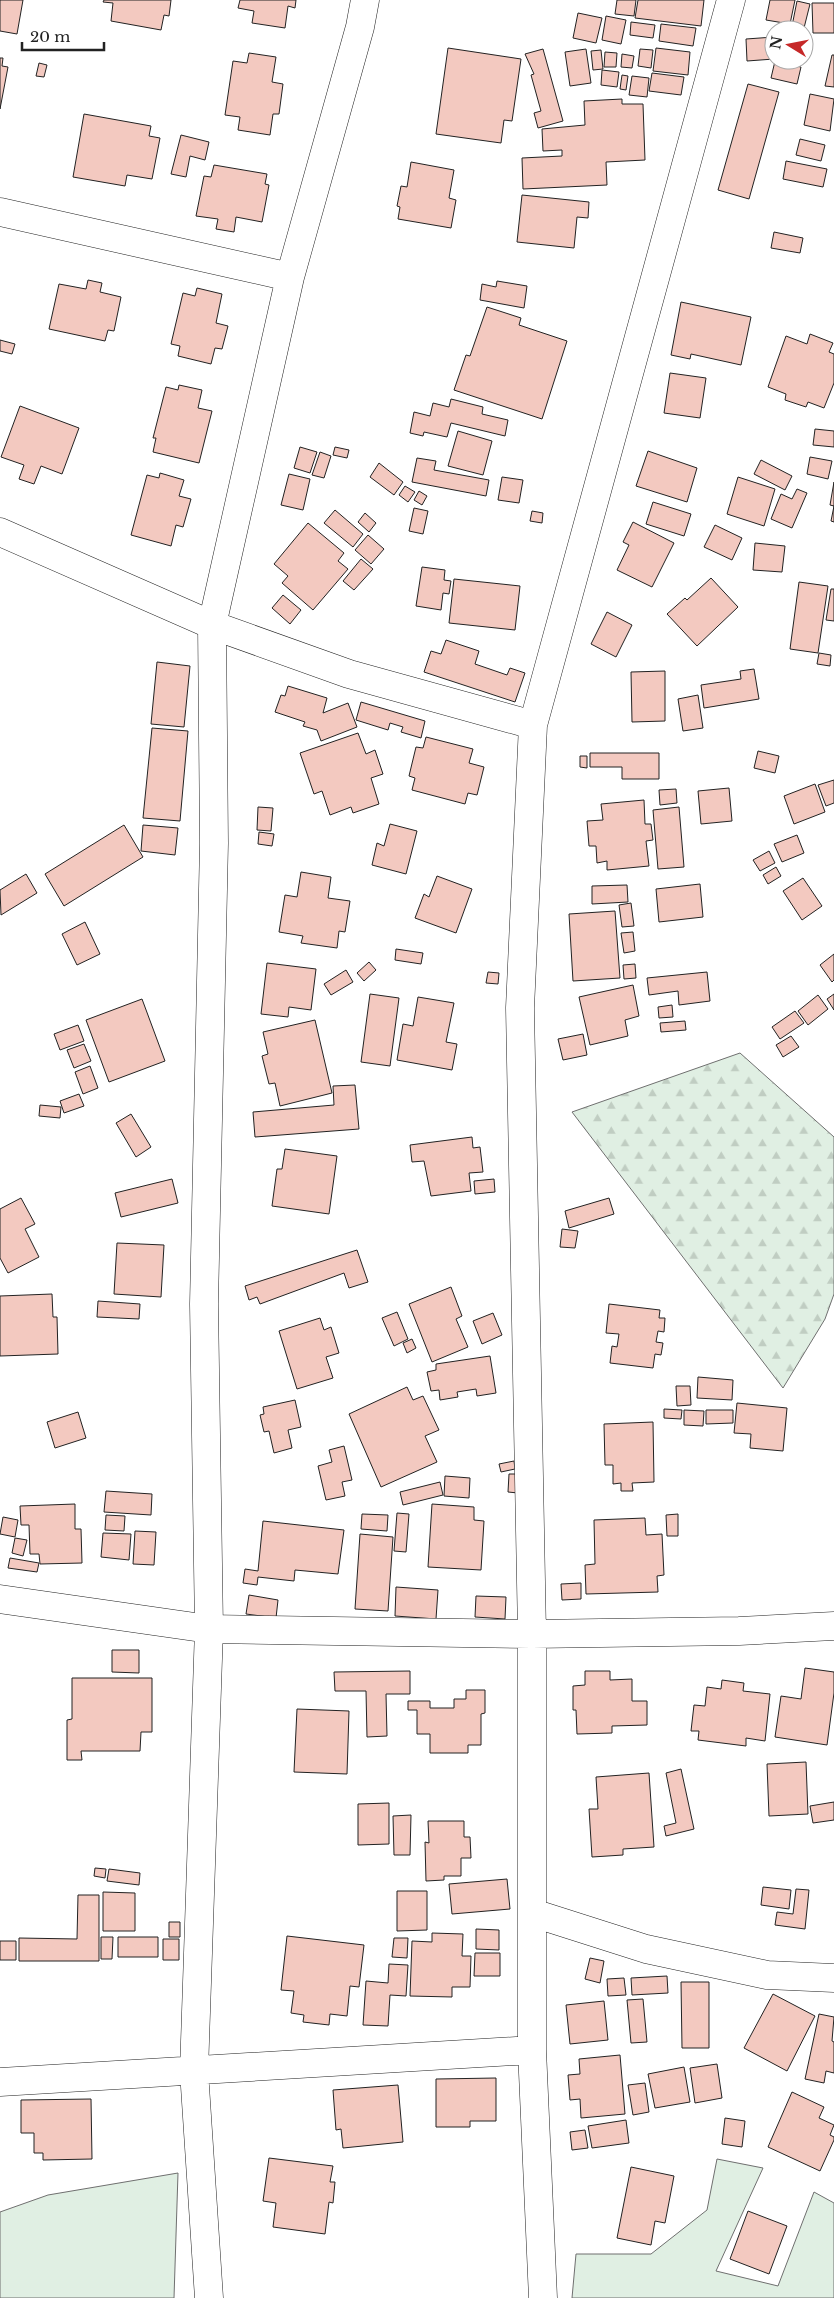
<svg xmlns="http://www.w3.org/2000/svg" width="834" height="2298" font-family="'Libre Baskerville',serif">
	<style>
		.grass { fill: #e0efe3; stroke: #6f6f6f }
		.forest { fill: url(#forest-firs); stroke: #6f6f6f }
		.building { fill: #f3c9c0; stroke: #222 }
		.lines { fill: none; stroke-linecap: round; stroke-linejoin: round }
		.minor-casing { stroke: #222; stroke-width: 29 }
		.minor { stroke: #fff; stroke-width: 28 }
	</style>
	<defs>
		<pattern id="forest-firs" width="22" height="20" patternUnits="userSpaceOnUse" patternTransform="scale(1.25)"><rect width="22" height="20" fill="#e0efe3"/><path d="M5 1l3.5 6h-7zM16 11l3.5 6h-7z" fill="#c0cdc2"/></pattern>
	</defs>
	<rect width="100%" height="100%" fill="#fff"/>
	<path class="grass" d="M717,2159L763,2168L716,2271L778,2286L814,2192L834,2203V2298H572L576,2254H651L707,2210Z
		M178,2173L174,2298H0V2212L48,2195Z"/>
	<path class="forest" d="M740,1053L834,1137V1294L825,1319L783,1388L572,1112Z"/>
	<path class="building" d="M0,0H23L17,34L0,31Z
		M104,0H171L169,16L164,15L161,30L111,21L113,3L103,2Z
		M240,0H296L295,8L288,6L285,28L252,23L254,11L238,8Z
		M617,0H636L634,16L615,14Z
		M638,0H704L701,26L635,18Z
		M770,0H795L790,24L766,20Z
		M797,1L810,4L804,28L792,26Z
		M812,3H834V33H813Z
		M578,13L602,18L596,43L573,38Z
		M606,16L626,20L621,44L602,40Z
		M631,22L655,25L653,38L630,35Z
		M661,24L696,28L693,46L659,41Z
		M774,37V59L747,61L746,39Z
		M448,48L521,59L512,121L504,120L501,143L436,134Z
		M656,48L690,52L688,75L653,71Z
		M543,49L563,121L538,128L534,113L541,111L531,75L534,74L525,54Z
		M586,49L591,83L570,86L565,52Z
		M640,49L653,50L651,68L638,66Z
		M601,50L603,69L593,70L591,51Z
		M605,52L617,53L616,67H604Z
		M249,53L276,57L272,82L283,84L279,114H273L270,135L238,130L240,117L225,115L233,61L247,63Z
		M622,54L634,56L632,68L621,67Z
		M832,55H834V87L825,86Z
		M0,58H3L2,66L8,67L0,109Z
		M775,61L801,67L797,84L771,78Z
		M39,63L47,65L44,77L36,76Z
		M602,70L619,72L617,87L601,85Z
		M652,73L684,77L681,95L649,91Z
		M622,75L628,76L626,90L620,89Z
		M632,76L649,78L647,97L629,95Z
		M748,84L779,92L749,199L718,190Z
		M810,94L834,99L830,131L804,125Z
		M622,99V104H643L645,160L606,162L607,185L523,189L522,158L562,156V150L543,151L542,129L585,125L584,101Z
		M84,114L151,126L149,136L160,138L152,179L127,175L125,186L73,177Z
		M181,135L209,142L205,160L190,156L186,177L171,174Z
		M800,139L825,145L821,161L796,155Z
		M786,161L827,169L823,187L783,179Z
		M411,162L454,170L449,198L456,200L451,228L398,219L400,207L397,206L401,186L407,187Z
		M214,165L267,174L265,184L269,185L262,222L236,217L234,232L216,229L218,219L196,216L204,176L211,177Z
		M522,195L589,202L588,218L577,217L574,248L517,242Z
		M774,232L803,238L800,253L771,248Z
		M88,280L102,283L100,292L121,297L114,331L108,330L105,341L49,329L59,284L86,289Z
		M497,281L527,286L524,308L480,300L482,284L496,287Z
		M197,288L222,294L216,323L228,326L222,349L215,348L211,364L178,356L180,346L171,344L183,293L195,296Z
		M681,302L751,317L741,365L691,354L690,359L671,355Z
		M487,307L521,318L519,325L567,341L542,419L454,390L466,355L470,356Z
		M810,334L833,343L829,352L834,354V383L824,408L808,402L806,407L785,400L786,394L768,387L786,336L807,344Z
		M0,340L15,344L12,354L0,351Z
		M670,373L706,378L700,418L664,413Z
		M179,385L202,390L198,408L212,411L199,463L153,452L156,438H153L166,387L178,390Z
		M451,399L483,407L482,414L508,420L505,436L451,423L447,437L424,432L423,436L410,433L414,412L430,416L433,403L449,407Z
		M20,406L79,428L62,474L41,466L34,484L19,479L24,465L1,457Z
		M815,429L834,431V447L813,445Z
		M458,431L492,441L483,475L448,466Z
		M300,447L317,452L310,473L294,468Z
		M335,447L349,450L347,458L333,455Z
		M648,451L697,468L687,502L636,486Z
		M320,452L331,456L324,478L312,475Z
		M810,457L832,461L828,479L807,474Z
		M417,458L436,461L434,470L489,480L486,496L412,482Z
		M761,460L792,476L785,490L754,474Z
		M379,463L403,482L394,495L370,477Z
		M160,473L184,480L179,496L191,499L183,527L176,525L171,546L131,535L147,475L159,478Z
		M289,474L310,479L303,510L281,505Z
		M502,477L523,480L519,503L498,500Z
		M738,477L775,489L764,526L727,514Z
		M834,482V522L831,521L834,506L830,505Z
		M405,486L415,492L408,502L399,495Z
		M797,489L807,493L792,528L771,519L781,494L792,499Z
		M419,491L427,496L422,505L414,500Z
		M653,502L691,514L684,536L646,524Z
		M414,508L428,511L423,534L409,531Z
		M335,510L363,534L353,547L324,523Z
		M532,511L543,513L542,523L530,521Z
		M365,513L376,523L369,532L358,522Z
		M633,522L674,543L652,587L617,570L629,545L623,542Z
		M308,523L344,553L338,561L348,569L313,610L282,583L288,576L274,564Z
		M715,525L742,538L732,560L704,547Z
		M368,535L384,549L371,564L355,550Z
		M755,543L785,546L782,572L753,570Z
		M361,559L373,569L354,590L343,581Z
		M422,567L445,570L444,580L451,581L449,594L443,593L441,610L416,606Z
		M711,578L738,607L697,646L667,614L685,598L687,600Z
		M454,579L520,586L515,630L449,623Z
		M799,582L828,586L818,653L790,649Z
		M831,589H834V621L826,620Z
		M283,595L301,610L290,624L272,608Z
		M607,612L632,625L616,657L591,644Z
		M446,640L479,651L475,664L507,675L510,668L525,673L515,702L424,672L431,651L441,654Z
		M819,653L831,655L830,666L817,664Z
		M157,662L190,666L184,727L151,724Z
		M754,669L759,699L704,708L701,685L741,679L740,671Z
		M665,671V721L632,722L631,672Z
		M288,686L327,698L323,713L348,703L357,727L321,741L317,730L303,726L305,722L275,712L281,695L285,696Z
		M698,695L703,728L683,731L678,699Z
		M361,702L425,721L421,738L401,732L403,727L390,723L388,730L356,720Z
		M152,728L188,731L180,821L143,818Z
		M358,733L366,754L375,750L383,774L371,778L379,804L353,813L351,807L330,815L322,791L314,794L300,753Z
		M426,737L473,749L469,763L484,767L477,795L468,793L465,804L412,790L415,778L409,776L416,747L423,748Z
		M758,751L779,756L775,773L754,768Z
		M590,753H659V779H622V767H590Z
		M580,756H587V768L580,767Z
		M834,780V803L826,806L818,785Z
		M815,784L825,812L794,824L784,796Z
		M729,788L732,821L701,824L698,791Z
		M676,789L677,803L660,805L659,790Z
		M644,800L645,824H651L653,840L646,841L649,866L607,870V861L597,863L596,846H589L587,821L603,820L601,804Z
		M258,807L273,808L271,831L257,830Z
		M679,807L684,867L658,869L653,810Z
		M390,824L417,831L406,874L372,865L377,843L384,846Z
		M124,825L143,857L64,906L45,874Z
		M143,825L178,828L175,855L141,851Z
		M259,832L274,834L272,846L258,844Z
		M797,835L804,853L782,862L774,844Z
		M769,851L775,863L760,871L753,860Z
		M776,867L781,876L768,884L763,875Z
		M301,872L331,877L328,898L350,901L345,932L339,931L337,948L301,943L303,936L279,932L285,895L297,897Z
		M26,874L37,893L1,915L0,890Z
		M437,876L472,889L456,933L415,918L424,894L429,897Z
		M803,878L822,906L802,920L783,891Z
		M700,884L703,917L659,922L656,889Z
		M627,885L628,902L592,904V886Z
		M631,903L634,926L622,927L619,905Z
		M615,911L620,978L573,981L569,914Z
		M85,922L100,954L77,965L62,934Z
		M633,932L635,951L624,953L621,933Z
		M396,949L423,953L421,964L395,960Z
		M834,954V980L832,982L820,965Z
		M369,962L376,970L364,981L357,973Z
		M267,963L316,969L311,1010L289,1007L288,1017L261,1014Z
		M635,964L636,978L624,979L623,965Z
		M346,970L353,982L331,995L324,984Z
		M488,972L499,973L498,984L486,983Z
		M707,972L710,1001L679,1005L678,991L649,995L647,978Z
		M633,985L639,1016L625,1020L628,1036L590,1045L579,997Z
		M370,994L399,998L390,1066L361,1062Z
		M834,994V1010L827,999Z
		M818,995L828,1009L808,1025L798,1011Z
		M418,997L454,1003L446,1042L457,1044L452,1070L397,1060L403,1024L413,1026Z
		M142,999L165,1061L109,1082L86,1020Z
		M672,1005L673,1017L659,1018L658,1007Z
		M795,1011L804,1023L780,1039L772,1027Z
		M315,1020L332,1093L280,1106L275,1083L269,1084L262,1056L268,1054L263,1032Z
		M685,1021L686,1030L661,1032L660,1023Z
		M78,1025L84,1041L60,1050L54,1034Z
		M583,1034L587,1055L563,1060L558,1039Z
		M791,1036L799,1047L783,1057L776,1045Z
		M84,1044L91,1061L74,1068L67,1050Z
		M90,1066L98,1088L83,1094L75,1072Z
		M355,1085L359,1129L255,1137L253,1112L334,1105L333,1086Z
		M79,1094L84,1106L64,1113L60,1101Z
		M40,1105L61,1107L60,1118L39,1116Z
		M131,1114L151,1147L136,1157L116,1123Z
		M472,1137L473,1148L480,1147L483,1172L469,1173L471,1191L431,1196L424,1161L412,1162L410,1145Z
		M285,1149L337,1156L329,1214L272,1206L277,1169H282Z
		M172,1179L178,1203L121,1217L115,1193Z
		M494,1179L495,1192L475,1194L474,1181Z
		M21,1198L35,1224L25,1229L39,1257L8,1273L0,1258V1209Z
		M609,1198L614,1214L569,1228L565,1211Z
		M562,1229L578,1231L575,1248L560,1247Z
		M117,1243L164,1245L161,1297L114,1294Z
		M357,1250L368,1282L349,1288L344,1273L260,1304L257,1297L249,1300L245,1286Z
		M451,1287L462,1316L456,1319L468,1347L432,1362L409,1304Z
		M52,1294L53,1317H57L58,1354L0,1356V1296Z
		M98,1301L140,1304L139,1319L97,1317Z
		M609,1304L660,1310L659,1318H665L664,1332L658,1331L656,1342L663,1343L661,1355L655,1354L653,1368L610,1363L612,1346L617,1347L619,1334L606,1333Z
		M397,1312L408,1339L394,1346L382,1318Z
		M493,1313L502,1335L482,1344L473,1321Z
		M320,1318L324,1330L331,1327L339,1353L326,1357L333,1378L297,1389L279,1331Z
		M412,1339L416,1348L407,1353L403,1343Z
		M490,1356L496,1393L477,1396L476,1389L457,1392L458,1397L440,1400L439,1390L431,1391L427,1372L436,1370V1364Z
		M698,1377L733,1380L732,1400L697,1398Z
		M676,1386H690L691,1405L677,1406Z
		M407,1387L413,1400L423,1396L439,1430L425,1436L437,1462L381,1487L349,1414Z
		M295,1400L301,1427L288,1430L292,1448L274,1453L269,1431L264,1432L260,1415L264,1414L263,1407Z
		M737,1403L787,1408L783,1451L750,1448L751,1434L734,1433Z
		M664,1409L682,1410L681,1419L664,1418Z
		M684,1410L704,1411L703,1426L684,1425Z
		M706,1410H733V1423L706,1424Z
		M78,1412L86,1438L55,1448L47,1422Z
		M653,1422L654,1482L632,1483L633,1491H621V1483L613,1484V1465H605L604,1424Z
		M344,1446L352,1480L342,1482L345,1496L326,1500L318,1466L332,1462L329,1450Z
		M514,1461L515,1469L501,1472L499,1464Z
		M509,1474H519L518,1493L508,1492Z
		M445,1476L470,1478L469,1498L444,1496Z
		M440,1482L443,1495L403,1505L400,1492Z
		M106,1491L152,1494L151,1515L104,1512Z
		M75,1504V1529H81L82,1563L40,1564L39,1554H30L29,1525H21L20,1506Z
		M432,1504L474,1507V1520L484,1521L481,1570L428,1567Z
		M397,1513L409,1514L406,1552L394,1551Z
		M362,1514L388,1515L387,1531L361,1529Z
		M678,1514V1536H667L666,1515Z
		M106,1515L125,1516L124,1531L105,1530Z
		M3,1517L18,1520L15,1537L0,1534Z
		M645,1518L646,1535L662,1534L664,1575L657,1576L658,1592L586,1594L585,1565L595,1564L594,1520Z
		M263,1521L344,1530L338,1574L295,1570L294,1581L258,1577L257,1585L243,1583L245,1569L258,1571Z
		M135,1531L156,1532L154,1565L133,1564Z
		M103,1533L131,1534L129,1560L101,1557Z
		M360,1534L393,1537L388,1611L355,1609Z
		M15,1538L27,1540L23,1556L12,1553Z
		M10,1558L39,1563L37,1572L8,1568Z
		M581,1583V1599L562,1600L561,1584Z
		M396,1587L438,1590L436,1619L395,1616Z
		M249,1595L278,1600L276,1618L246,1614Z
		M476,1596L506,1597L505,1619L475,1617Z
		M112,1650H139V1673L112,1672Z
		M805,1668L834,1672V1693L827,1745L775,1737L781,1696L801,1699Z
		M410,1671V1694H386L387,1736L367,1737L366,1691H335L334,1672Z
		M585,1671H610V1680L632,1679V1701H647V1725L612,1726V1733L577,1734L576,1710H573V1686L585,1685Z
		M72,1678H152V1732H141L140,1751H81L82,1760H67V1720L72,1719Z
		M722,1680L744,1683L743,1691L770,1694L765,1741L746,1738V1746L698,1740L699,1731H691L694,1705L705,1706L707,1687L721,1689Z
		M466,1690H485V1713L481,1714V1745H468V1753H430V1734H417V1710H408V1701H430V1708H454V1699H466Z
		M297,1709L349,1711L347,1774L294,1772Z
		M806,1762L808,1814L769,1816L767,1764Z
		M681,1769L694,1829L666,1836L664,1826L676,1823L666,1773Z
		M649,1773L654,1847L623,1849V1855L592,1857L589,1809H598L596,1777Z
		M834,1802V1820L813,1823L810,1806Z
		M389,1803V1844L358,1845V1804Z
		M411,1815L410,1855H394L393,1816Z
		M428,1821H464V1837H470L471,1858H461V1876H444V1880L426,1881L425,1842L429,1843Z
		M95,1868L106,1869L105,1878L94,1876Z
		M109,1869L140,1873L139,1885L107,1881Z
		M507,1879L510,1909L452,1914L449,1884Z
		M763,1887L791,1890L789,1909L761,1905Z
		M796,1889L809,1890L805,1929L775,1925L777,1912L793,1914Z
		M397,1891H427V1930L397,1931Z
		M103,1892L135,1893V1931H103Z
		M78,1895H99V1961H19V1938L77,1939Z
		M169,1922H180V1937H169Z
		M476,1929L499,1930V1950L476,1949Z
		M432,1933L463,1934L462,1956H471L470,1987H452V1997L410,1996L412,1941L432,1942Z
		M287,1936L364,1945L359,1987L350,1986L347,2016L330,2014L329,2025L303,2022L304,2015L291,2013L294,1991L281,1990Z
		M101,1937H113L112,1959H101Z
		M118,1937H158V1957H118Z
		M394,1938H408L407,1958L392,1957Z
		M163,1939H179V1960H163Z
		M0,1941H16V1960H0Z
		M475,1953H500V1976H474Z
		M590,1958L604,1961L600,1983L585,1979Z
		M389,1964L408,1965L406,1996L390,1995L388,2026L363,2025L366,1981L388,1983Z
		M667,1976L668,1993L632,1995L631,1978Z
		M624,1978L626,1995L608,1996L607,1979Z
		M681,1982H709V2048H682Z
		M773,1994L815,2016L787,2071L744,2048Z
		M643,1999L647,2042L631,2043L627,2000Z
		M604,2001L608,2040L570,2044L566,2005Z
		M819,2014L834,2017L832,2041L834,2042V2073L826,2071L824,2083L805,2079Z
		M620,2055L625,2114L581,2118L580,2099L570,2100L568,2075L580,2074L579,2059Z
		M717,2064L722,2098L695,2103L690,2068Z
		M684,2067L690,2102L655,2108L648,2074Z
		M496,2078V2121H470V2127H436V2079Z
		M645,2083L649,2112L633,2115L628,2085Z
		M398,2085L403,2142L343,2148L341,2129L336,2130L333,2090Z
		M792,2092L824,2107L819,2118L834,2125L830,2135L834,2137V2140L820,2171L768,2147Z
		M91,2099L92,2159L43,2160V2153H34V2133H21V2100Z
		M725,2118L745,2121L742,2147L722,2144Z
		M626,2120L629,2143L592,2148L588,2126Z
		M585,2130L588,2148L572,2150L570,2132Z
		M269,2158L333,2166L330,2182H335L333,2203L329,2202L325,2234L273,2227L276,2203L263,2201Z
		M631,2167L674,2176L665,2223L655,2221L651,2245L617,2238Z
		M748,2211L787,2226L769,2274L730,2259Z"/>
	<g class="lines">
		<g class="minor-casing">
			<path id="minor" d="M0,212L290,277
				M0,532L212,625L349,674L533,725
				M0,1599L209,1629L532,1634L739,1631L834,1626
				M533,1913L646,1949L767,1975L834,1978
				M0,2082L532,2050
				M209,2298L194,2071L209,1629L204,1304L214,843L212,625L290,277L360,27L365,0
				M543,2298L532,2050V1634L520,1008L533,725L731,0"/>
		</g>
		<use href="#minor" class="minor"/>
	</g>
	<g transform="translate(789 45) rotate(280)"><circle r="24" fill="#ffffff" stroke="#a7a7a7"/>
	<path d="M0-4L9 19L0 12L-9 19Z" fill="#c62828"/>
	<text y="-8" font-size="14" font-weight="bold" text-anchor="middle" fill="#222222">N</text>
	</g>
	<path d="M22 42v8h82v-8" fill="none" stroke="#222222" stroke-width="2.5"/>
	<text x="30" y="42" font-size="15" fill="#222222" stroke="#ffffff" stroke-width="4" paint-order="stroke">20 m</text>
</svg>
